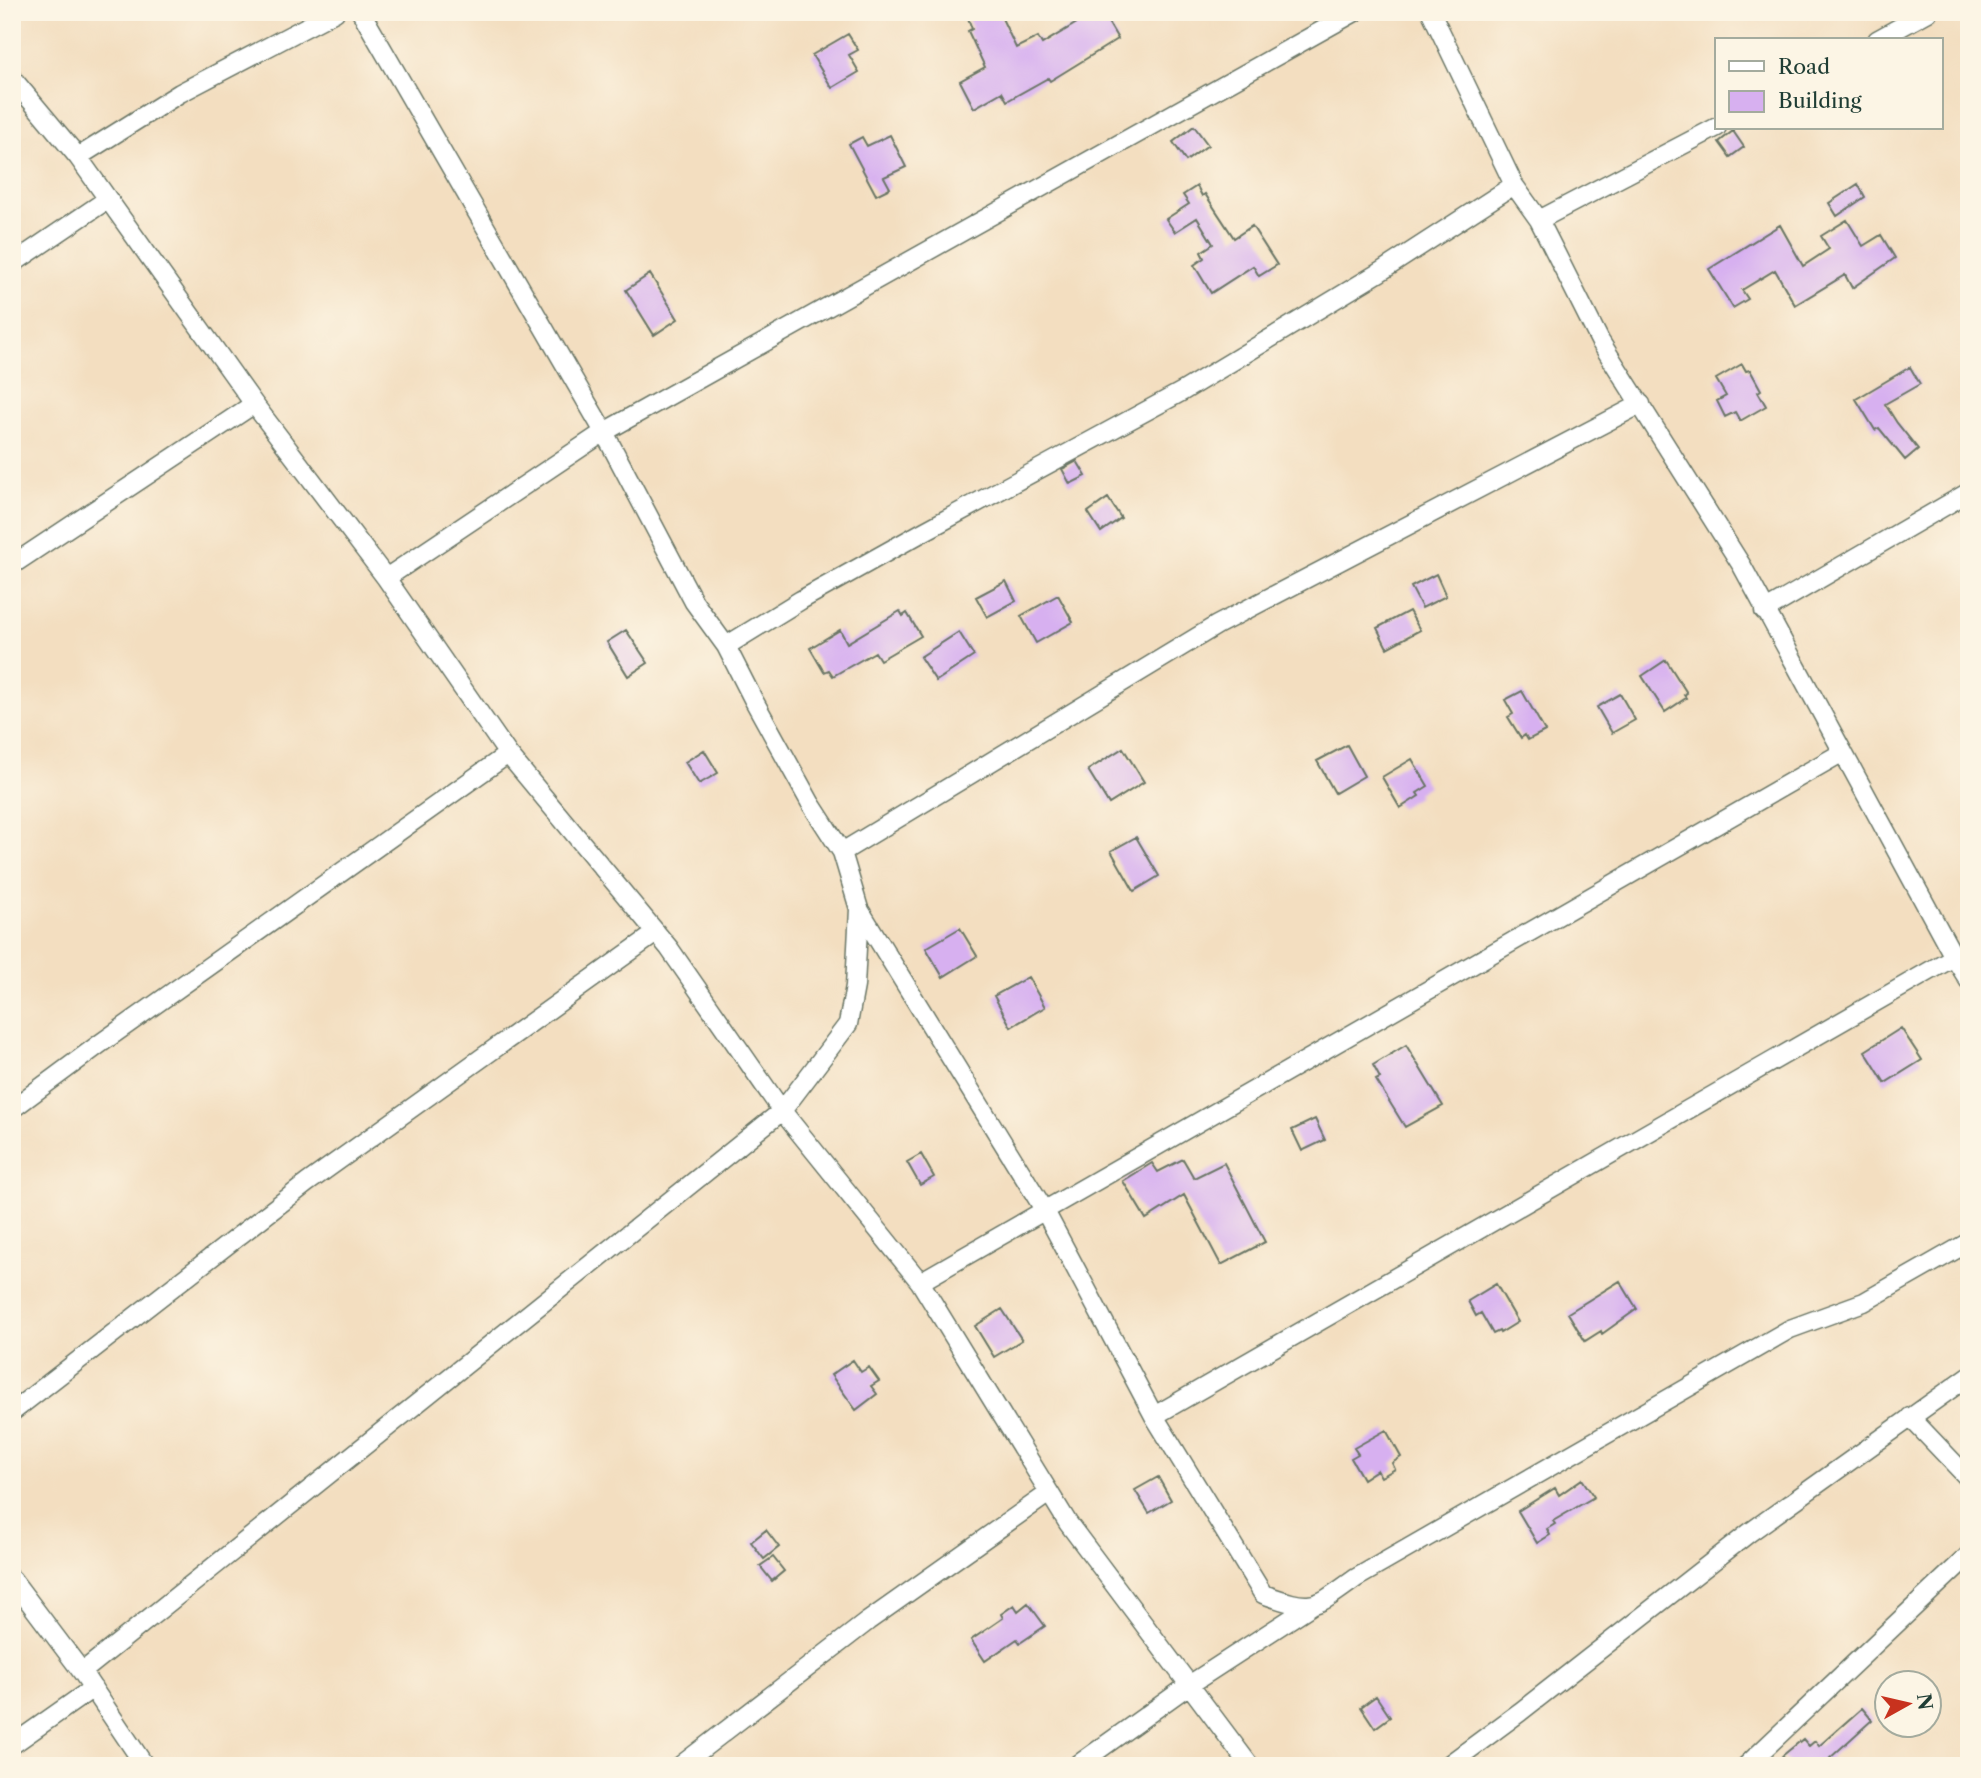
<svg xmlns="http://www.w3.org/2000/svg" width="1981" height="1778" font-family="'Libre Caslon Text',serif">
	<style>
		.building { fill: #d7b0f0 }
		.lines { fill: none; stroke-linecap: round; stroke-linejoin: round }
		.street-casing { stroke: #697565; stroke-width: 21 }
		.street { stroke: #fff; stroke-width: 18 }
	</style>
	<rect width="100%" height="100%" fill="#fcf5e5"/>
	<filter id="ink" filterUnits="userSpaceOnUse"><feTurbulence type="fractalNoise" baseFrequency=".0143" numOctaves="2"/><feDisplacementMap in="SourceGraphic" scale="14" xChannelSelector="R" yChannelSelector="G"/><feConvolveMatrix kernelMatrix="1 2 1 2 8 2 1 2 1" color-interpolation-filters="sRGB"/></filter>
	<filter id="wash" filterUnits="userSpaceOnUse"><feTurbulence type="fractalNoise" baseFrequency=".00686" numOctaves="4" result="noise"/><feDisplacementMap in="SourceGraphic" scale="28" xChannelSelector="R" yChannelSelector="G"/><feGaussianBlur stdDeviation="1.57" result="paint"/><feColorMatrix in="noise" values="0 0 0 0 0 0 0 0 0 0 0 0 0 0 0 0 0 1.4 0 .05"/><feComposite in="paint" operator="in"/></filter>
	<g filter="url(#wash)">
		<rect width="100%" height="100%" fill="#f3dec0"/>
		<g id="blocks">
			<path class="building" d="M979,12H999L1016,48L1038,37L1042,44L1095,12H1102L1118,39L1050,81L1048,78L1007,101L1002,92L974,108L960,81L985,67L968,31L972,29L968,18Z
				M848,34L858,50L849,55L859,72L832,88L812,55Z
				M1194,126L1208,145L1186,161L1173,142Z
				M1733,131L1744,147L1730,157L1719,142Z
				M890,135L906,167L884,177L890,188L876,195L849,144L862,137L867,146Z
				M1858,184L1865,197L1837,216L1829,203Z
				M1197,186L1202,196L1205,194L1234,238L1252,226L1277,265L1259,276L1253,266L1211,293L1194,265L1204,258L1201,252L1213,244L1197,218L1175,232L1166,219L1189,204L1183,195Z
				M1847,220L1863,246L1881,235L1895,258L1852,288L1845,275L1795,305L1775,270L1742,290L1748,299L1733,308L1709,269L1780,225L1803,266L1829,249L1821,236Z
				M650,274L678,319L654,335L626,290Z
				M1742,364L1746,371L1750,370L1761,390L1758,392L1766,406L1740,421L1735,412L1725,417L1717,401L1726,396L1716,379Z
				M1910,367L1920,384L1885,404L1897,423L1918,449L1905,460L1879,428L1875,430L1856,399Z
				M1077,461L1086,476L1070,484L1062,469Z
				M1108,498L1121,518L1101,532L1088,512Z
				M1436,574L1446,596L1422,608L1411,587Z
				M1006,581L1016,601L987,617L976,597Z
				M1058,595L1073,622L1036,643L1021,616Z
				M900,611L903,616L907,613L921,636L880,660L875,652L833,676L829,670L824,672L810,648L840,630L847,643Z
				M1409,611L1420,630L1387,648L1377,628Z
				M626,630L648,663L628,676L607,642Z
				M959,632L974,656L936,681L920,657Z
				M1666,660L1687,693L1684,695L1686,698L1665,712L1642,676Z
				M1522,691L1545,731L1528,740L1525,735L1521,738L1508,717L1513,714L1505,700Z
				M1620,694L1635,720L1612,733L1597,707Z
				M1347,745L1364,776L1335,793L1317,761Z
				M1123,748L1144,782L1109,804L1088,770Z
				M704,750L718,773L699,784L685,762Z
				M1412,759L1428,786L1417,793L1419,796L1400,808L1382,777Z
				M1136,837L1159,876L1134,891L1111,851Z
				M960,928L977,956L943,977L926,948Z
				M1028,977L1045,1007L1011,1027L994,996Z
				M1901,1028L1922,1060L1885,1083L1865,1051Z
				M1406,1045L1443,1106L1405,1127L1376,1080L1380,1078L1373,1065Z
				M1315,1119L1325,1140L1302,1151L1292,1130Z
				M921,1154L934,1177L920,1185L907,1162Z
				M1183,1159L1194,1178L1224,1163L1265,1242L1221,1265L1184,1195L1146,1219L1123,1181L1152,1163L1158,1172Z
				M1620,1281L1637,1309L1602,1334L1601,1331L1585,1341L1568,1313Z
				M1496,1284L1518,1322L1500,1333L1499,1331L1493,1334L1481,1313L1476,1316L1468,1301Z
				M1002,1309L1022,1340L994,1357L975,1326Z
				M853,1360L861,1372L869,1367L879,1381L871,1386L877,1394L856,1410L831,1375Z
				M1386,1430L1401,1457L1392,1463L1395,1469L1381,1477L1377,1470L1363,1479L1351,1458L1358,1454L1354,1448Z
				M1158,1477L1171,1500L1149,1513L1135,1490Z
				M1582,1479L1594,1497L1553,1521L1555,1524L1547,1529L1550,1535L1537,1543L1518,1511L1555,1488L1559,1495Z
				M766,1530L779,1547L764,1559L751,1542Z
				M773,1557L784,1571L772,1581L760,1566Z
				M1028,1603L1045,1626L1020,1643L1017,1639L985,1661L971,1640L1003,1618L1001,1614L1014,1605L1018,1611Z
				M1376,1696L1390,1717L1375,1728L1361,1707Z
				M1862,1708L1872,1720L1830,1758L1837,1766H1791L1782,1756L1803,1739L1809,1746L1815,1741L1819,1746Z"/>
		</g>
	</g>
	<g filter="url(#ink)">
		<use href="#blocks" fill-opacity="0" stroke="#697565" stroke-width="2"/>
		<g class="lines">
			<g class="street-casing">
				<path id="street" d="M361,12L604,432L694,602L726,646
					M1431,12L1514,185L1539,220L1600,341L1742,566L1954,957L1969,981
					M1877,40L1928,12
					M12,78L78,157L254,404L386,578L508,754L669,948L782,1111L920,1282L1068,1523L1250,1766
					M78,157L180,93L335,12
					M1539,220L1717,127
					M12,264L108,199
					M12,565L254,404
					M386,578L604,432L1355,12
					M1764,611L1969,492
					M842,852L1217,625L1641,404
					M859,909L1045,1211L1154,1416L1263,1594C1314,1612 1313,1609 1356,1578L1790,1329L1864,1302L1969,1242
					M12,1109L101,1043L508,754
					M920,1282L1843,752
					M12,1412L307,1183L656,933
					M1154,1416L1954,957L1963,962
					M1910,1417L1969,1479
					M12,1579L82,1672L145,1766
					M82,1672L782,1111L848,1024L855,986L859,909L842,852L811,804L753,699L726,646L801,600L921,533L1183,391L1380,272L1514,185
					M12,1745L93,1688
					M680,1766L868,1621L1049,1493
					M1076,1766L1189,1685L1312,1605
					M1447,1766L1520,1712L1749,1533L1969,1376
					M1746,1766L1969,1555"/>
			</g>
			<use href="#street" class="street"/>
		</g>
	</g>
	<rect width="1981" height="1778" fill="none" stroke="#fcf5e5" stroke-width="42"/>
	<rect x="1715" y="38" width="228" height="91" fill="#fcf5e5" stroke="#a4ab9e" stroke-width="2"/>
	<rect x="1729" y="61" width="35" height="10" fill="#ffffff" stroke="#a4ab9e" stroke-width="2"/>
	<text x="1778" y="74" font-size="21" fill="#1f3d34">Road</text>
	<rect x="1729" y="91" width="35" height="21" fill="#d7b0f0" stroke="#a4ab9e" stroke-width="2"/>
	<text x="1778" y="108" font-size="21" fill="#1f3d34">Building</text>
	<g transform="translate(1908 1704) rotate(82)"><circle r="33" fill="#fcf5e5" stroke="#a4ab9e" stroke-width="2"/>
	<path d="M0-5L12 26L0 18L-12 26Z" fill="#c8321e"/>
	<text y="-10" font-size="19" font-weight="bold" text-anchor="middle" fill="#1f3d34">N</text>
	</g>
</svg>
